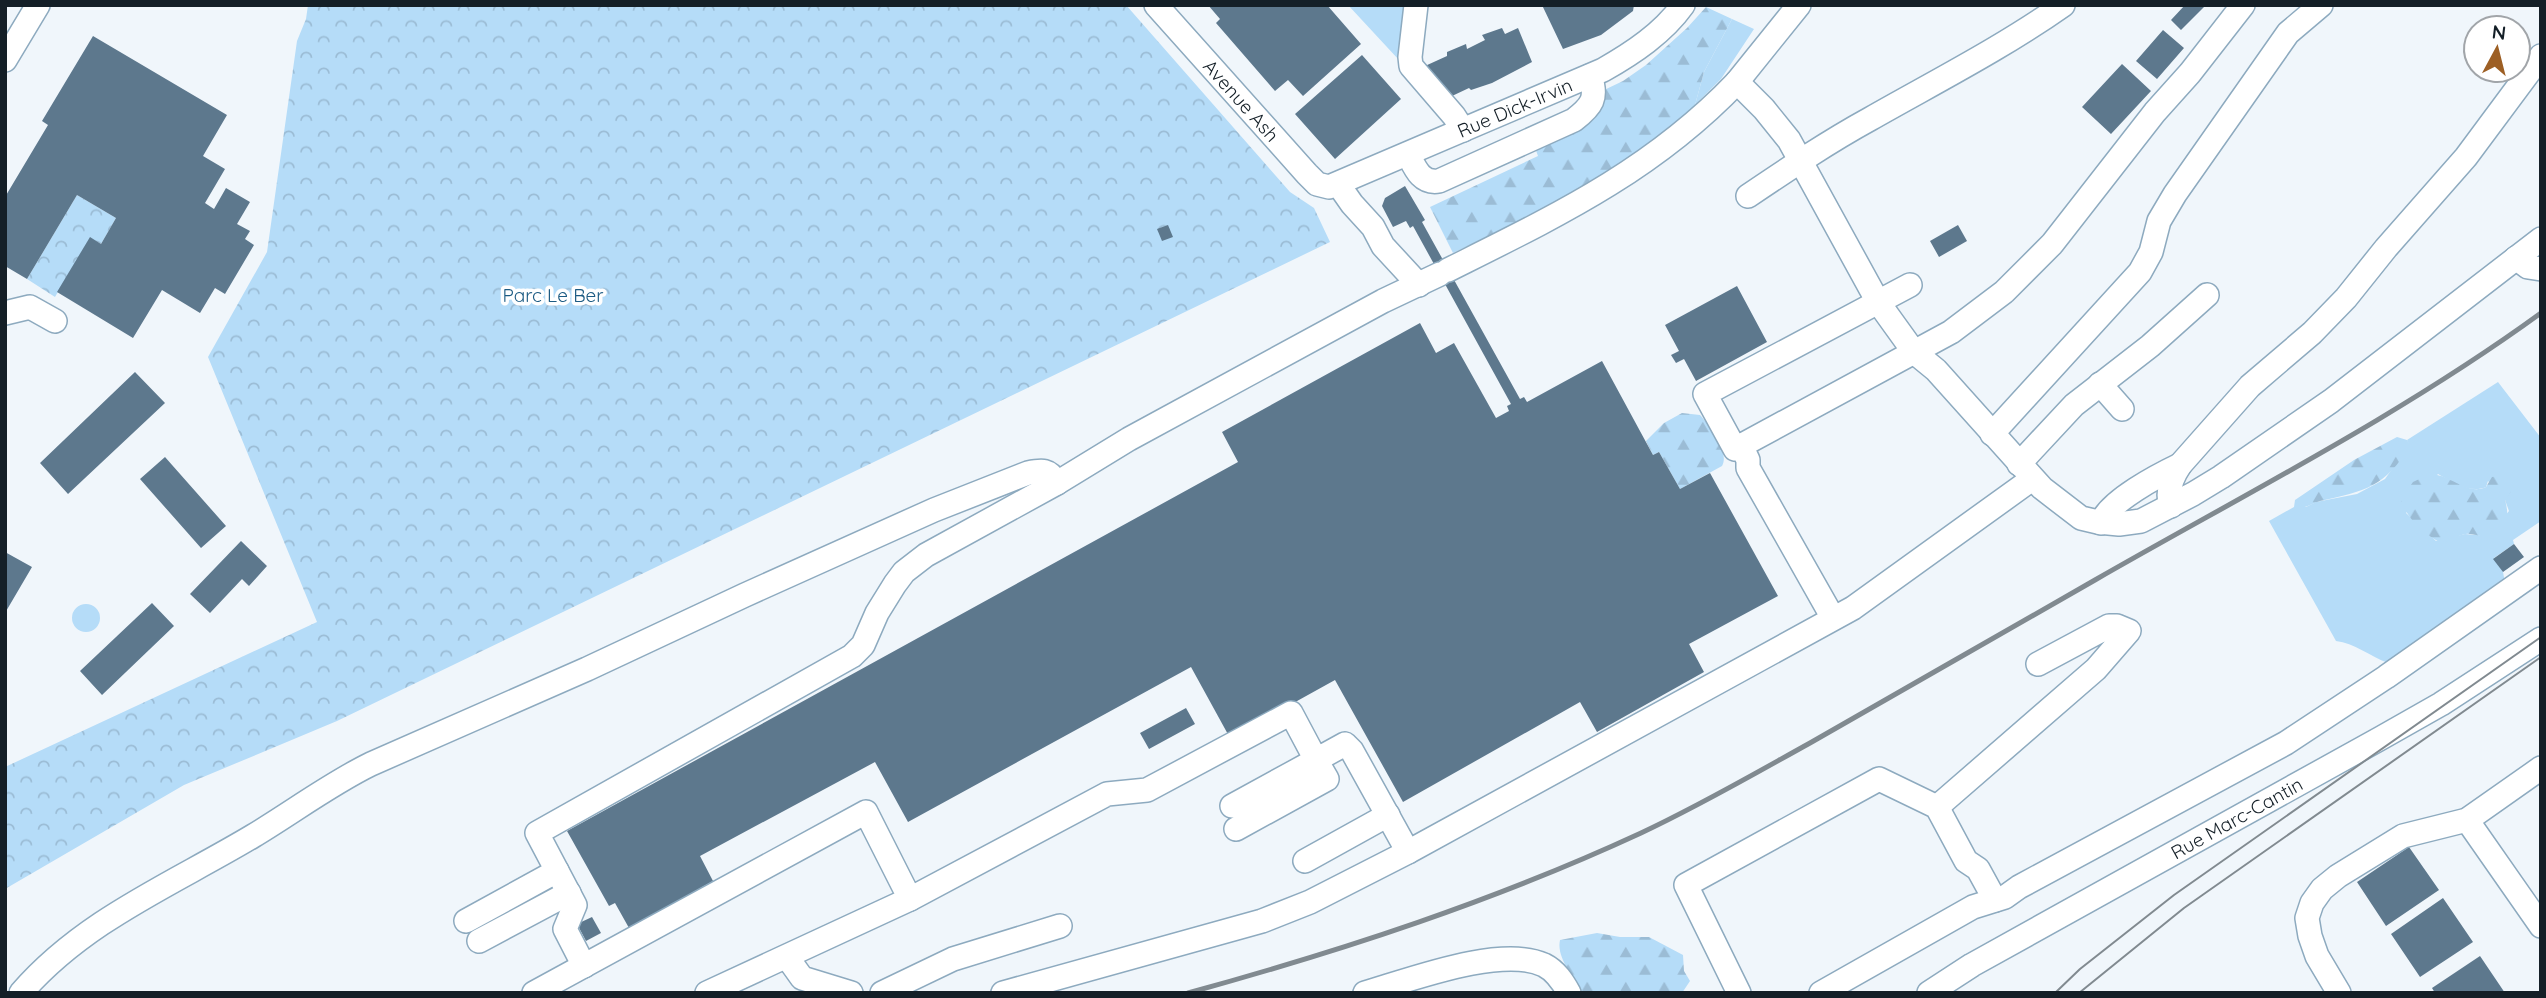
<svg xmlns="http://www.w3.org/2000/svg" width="2546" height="998" font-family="Quicksand,sans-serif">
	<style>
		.green { fill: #b5dcf8; fill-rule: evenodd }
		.forest { fill: url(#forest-firs) }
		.park { fill: url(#park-crowns) }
		.building { fill: #5d788d }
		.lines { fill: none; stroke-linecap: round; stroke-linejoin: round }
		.minor-casing { stroke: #8daabf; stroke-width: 26 }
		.minor { stroke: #fff; stroke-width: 23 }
		.tram { stroke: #818a90; stroke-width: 2 }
		.rail { stroke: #818a90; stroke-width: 5 }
		.labels { text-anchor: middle; stroke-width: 7; stroke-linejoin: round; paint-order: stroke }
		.street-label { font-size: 19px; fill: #141f27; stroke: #fff }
		.park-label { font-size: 19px; fill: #1c5b83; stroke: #fff }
	</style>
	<defs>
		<pattern id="forest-firs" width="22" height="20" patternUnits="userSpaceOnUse" patternTransform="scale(1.75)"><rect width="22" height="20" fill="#b5dcf8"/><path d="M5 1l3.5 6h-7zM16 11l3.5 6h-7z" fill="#9bbcd5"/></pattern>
		<pattern id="park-crowns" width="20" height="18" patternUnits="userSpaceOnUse" patternTransform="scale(1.75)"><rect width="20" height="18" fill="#b5dcf8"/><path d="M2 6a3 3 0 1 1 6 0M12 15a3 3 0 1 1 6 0" fill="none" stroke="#9bbcd5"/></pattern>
	</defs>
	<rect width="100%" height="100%" fill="#f0f6fb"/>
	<path class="green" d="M1348,5H1406L1399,60Z
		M1732,19L1754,29L1721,79L1695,105L1704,72Z
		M2498,382L2541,438V521L2513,540L2514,544L2494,558L2503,572L2505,583L2388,663C2370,656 2354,643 2336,641L2269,521L2294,507H2306L2316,502L2357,494L2385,479L2409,445L2407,440ZM2438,474C2452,482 2470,494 2486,487L2488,481L2505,500L2509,511L2488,536L2465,534L2436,541L2406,513Z
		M72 618a14 14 0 1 1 28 0a14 14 0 1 1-28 0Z"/>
	<path class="forest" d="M1706,7L1732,19L1704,72L1695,105L1659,139L1589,186L1548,208L1453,253L1430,207L1538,156L1534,145L1602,91L1623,81L1646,65L1687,28Z
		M1682,413L1700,415C1710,426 1730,452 1722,466L1680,489L1659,452L1653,455L1646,441L1664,423Z
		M2397,437L2407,440L2410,445C2386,487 2365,491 2320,501C2310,504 2305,510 2294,507L2295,500L2354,460Z
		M2430,474C2450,474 2467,496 2486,487L2492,477C2501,476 2505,479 2512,485V490L2505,500C2510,516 2507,532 2489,536C2481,538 2473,533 2466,534C2458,535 2452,540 2445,544C2427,538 2405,517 2401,499L2413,482Z
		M1597,933L1620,937H1649L1683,955L1684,971L1690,981L1682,993H1583C1574,977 1556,958 1560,940Z"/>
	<path class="park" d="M308,5H1126L1290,192L1314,208L1330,242L337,721L184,785L5,889V767L317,622L208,357L267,252L297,41L306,19Z
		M77,195L116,218L101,244L90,238L55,297L27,279Z"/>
	<path class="building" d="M1208,5H1327L1361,44L1303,96L1288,80L1275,91L1216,23L1220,19Z
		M1542,5H1634L1633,11L1601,35L1563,49Z
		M2185,5H2206L2181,30L2171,20Z
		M1502,28L1505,34L1518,28L1532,62L1492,83L1471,90L1469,88L1452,96L1425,66L1447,56V52L1466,44L1467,49L1485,40L1482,35Z
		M2163,30L2184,48L2157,79L2136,61Z
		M93,36L227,115L203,156L225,169L205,203L214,209L226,188L250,202L237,224L250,231L245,239L254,245L225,294L215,288L200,313L162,290L133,338L57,292L90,237L101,244L116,218L77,195L27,279L5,266V197L48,125L42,121Z
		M1362,55L1401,99L1335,159L1295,114Z
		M2122,64L2151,91L2111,134L2082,107Z
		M1405,186L1425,220L1422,222L1520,399L1524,397L1527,402L1602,361L1653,455L1659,452L1680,489L1710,473L1778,596L1689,644L1704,672L1597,732L1580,702L1403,802L1335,680L1230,738L1191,667L908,822L875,762L700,856L713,881L629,928L615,903L609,906L567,831L1238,462L1222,432L1420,323L1436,353L1454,343L1496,418L1509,411L1507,406L1511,404L1413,226L1410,228L1406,221L1393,227L1382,206L1385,198Z
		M1168,225L1173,237L1162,241L1157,229Z
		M1958,225L1967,241L1939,257L1930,241Z
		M1737,286L1767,342L1696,381L1684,359L1676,363L1671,355L1679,351L1665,325Z
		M135,372L165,403L68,494L40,463Z
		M165,457L226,526L201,548L140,479Z
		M241,541L267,566L249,586L242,579L210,613L190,594Z
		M2514,544L2524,557L2503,572L2493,559Z
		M5,552L32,567L5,613Z
		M152,603L174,626L102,695L80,671Z
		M1186,708L1195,724L1149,749L1140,733Z
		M2409,847L2439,890L2386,926L2357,882Z
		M2443,898L2473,942L2420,977L2391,934Z
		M592,917L601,933L586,941L577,924Z
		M2480,956L2505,993H2435L2432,988Z"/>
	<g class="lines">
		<g class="minor-casing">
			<g id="minor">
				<path id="s1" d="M1156,5L1307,174L1317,184L1329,187L1603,70C1633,53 1663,33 1683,5"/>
				<path d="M1416,5L1410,57L1411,66L1454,116L1463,130"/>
				<path d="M5,60L38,5"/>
				<path d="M1737,82L1799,5"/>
				<path d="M1408,154C1415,168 1421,184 1439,181L1574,120C1592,106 1598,98 1590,76"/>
				<path d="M1338,184L1352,204L1373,227L1383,246L1419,285"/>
				<path d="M1748,196C1788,169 1828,142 1870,119C1935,82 2002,48 2063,5"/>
				<path d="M2516,258L2528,267L2541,269"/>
				<path d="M1448,270C1556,216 1652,171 1737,82L1764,109L1789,140L1878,302L1914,352L1936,370L2042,488L2081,518L2098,522L2119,524L2141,521L2193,494L2221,477L2331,401L2541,239"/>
				<path d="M1910,285L1705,394L1735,449L1951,332L2004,292L2052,244L2155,112L2190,73L2243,5"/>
				<path d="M5,313L30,307L55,321"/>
				<path d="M2100,384L2122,409"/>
				<path d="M1992,434L2140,272L2151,252L2159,221L2175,194L2288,33L2321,5"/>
				<path d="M1741,445L1748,460V468L1833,618"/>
				<path d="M2019,464L2074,405L2150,346L2207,295"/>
				<path d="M2171,506C2166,492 2172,477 2180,465L2250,386L2312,333L2346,298L2386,248L2466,157L2541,56"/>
				<path d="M2101,523C2109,501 2159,475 2180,465"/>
				<path d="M1232,806L1316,760L1327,779L1236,829"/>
				<path d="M1937,807L2096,669L2129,631L2117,626H2109L2038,664"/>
				<path d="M2467,820L2541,926"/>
				<path d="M1305,861L1388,815"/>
				<path d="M910,899L1107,794L1147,790L1291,713L1316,760L1345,744L1352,751L1408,852"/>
				<path d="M466,921L557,871"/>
				<path d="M479,941L569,893"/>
				<path d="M787,957L802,978L851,993"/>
				<path d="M584,966L565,929L575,905L537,833L852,656L863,645L877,613L895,584L904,572L926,555L1057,483L1129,439L1383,301L1440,274"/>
				<path d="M21,993C84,920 173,884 253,836C293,812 330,784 371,764L587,669L745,595L934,510L1028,473C1042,470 1049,469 1057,483"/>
				<path d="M534,993L866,812L910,899L707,993"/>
				<path d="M882,993L953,959L1060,926"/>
				<path d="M1003,993L1262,921L1310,902L1408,852L1853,608L2032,479"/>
				<path d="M1365,993C1410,980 1501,945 1544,965C1556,971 1563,982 1569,993"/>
				<path d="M1739,993L1686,885L1879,779L1937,807L1966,861L1978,869L1995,900"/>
				<path d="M1821,993L1973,907L2005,897L2019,887L2286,743L2386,677L2541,568"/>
				<path id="s2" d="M1929,993L1972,965L2381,738L2441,704L2541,639"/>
				<path d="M2339,993L2317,956L2310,936L2307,918L2312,903L2322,889L2338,876L2403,836L2467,820L2541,768"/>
			</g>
		</g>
		<use href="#minor" class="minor"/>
		<path class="tram" d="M2055,993L2080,969L2174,895L2541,637
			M2079,993L2184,908L2541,657"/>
		<path class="rail" d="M1188,993C1344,950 1494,901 1641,833C1699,806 1754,774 1810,743C1905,689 2000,634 2095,580C2245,494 2401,415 2541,313"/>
	</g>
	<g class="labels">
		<g class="street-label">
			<text dy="7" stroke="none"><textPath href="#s1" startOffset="128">Avenue Ash</textPath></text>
			<text dy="7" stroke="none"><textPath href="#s1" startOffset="455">Rue Dick-Irvin</textPath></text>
			<text dy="7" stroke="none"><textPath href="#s2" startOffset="354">Rue Marc-Cantin</textPath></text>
		</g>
		<g class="park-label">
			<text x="553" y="302">Parc Le Ber</text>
		</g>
	</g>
	<rect width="2546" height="998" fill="none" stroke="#141f27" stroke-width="14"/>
	<g transform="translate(2497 49) rotate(7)"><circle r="33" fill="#ffffff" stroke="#a1a5a9" stroke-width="2"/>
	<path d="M0-5L12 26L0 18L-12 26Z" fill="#9d5f24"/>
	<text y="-10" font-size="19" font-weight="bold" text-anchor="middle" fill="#141f27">N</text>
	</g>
</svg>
